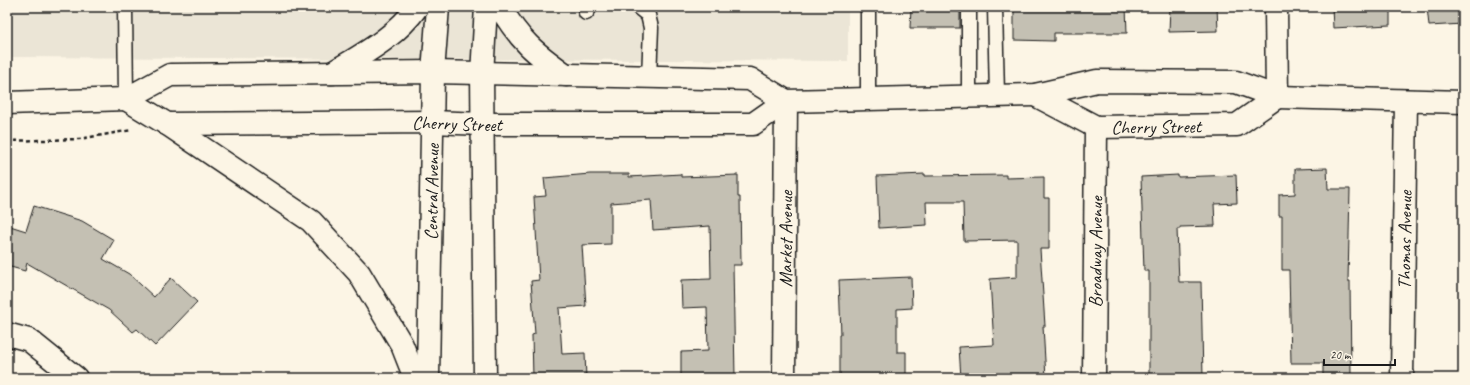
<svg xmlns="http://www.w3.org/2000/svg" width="1470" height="385" font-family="Caveat,sans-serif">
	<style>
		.built { fill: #ebe5d6 }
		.building { fill: #c4c0b3; stroke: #1c1c1c }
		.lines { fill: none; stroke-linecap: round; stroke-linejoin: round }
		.service-casing { stroke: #1c1c1c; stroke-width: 17 }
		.minor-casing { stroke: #1c1c1c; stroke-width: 25 }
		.tertiary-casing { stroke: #1c1c1c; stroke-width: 25 }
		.secondary-casing { stroke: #1c1c1c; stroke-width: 25 }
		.path { stroke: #1c1c1c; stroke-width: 2.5; stroke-dasharray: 4 3; stroke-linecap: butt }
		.service { stroke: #fcf5e5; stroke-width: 14 }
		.minor { stroke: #fcf5e5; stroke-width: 22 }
		.tertiary { stroke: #fcf5e5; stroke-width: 22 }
		.secondary { stroke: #fcf5e5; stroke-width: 22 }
		.labels { text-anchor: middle; stroke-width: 3; stroke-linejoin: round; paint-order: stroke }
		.street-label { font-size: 19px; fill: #1c1c1c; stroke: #fcf5e5 }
	</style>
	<rect width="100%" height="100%" fill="#fcf5e5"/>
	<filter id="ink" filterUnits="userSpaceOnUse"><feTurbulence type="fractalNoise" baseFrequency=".025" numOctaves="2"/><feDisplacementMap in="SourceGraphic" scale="8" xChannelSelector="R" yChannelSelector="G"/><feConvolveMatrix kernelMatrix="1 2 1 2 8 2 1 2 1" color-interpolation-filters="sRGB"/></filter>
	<g filter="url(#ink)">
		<path class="built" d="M7,7H848V61L7,57Z"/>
		<path class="building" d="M911,7H960V28H910Z
			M1014,7H1126L1127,33H1054V41L1014,40Z
			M1170,7H1217L1218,31L1169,32Z
			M1332,7H1390V25L1333,28Z
			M1427,7H1463V24L1429,26Z
			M1327,168L1328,189H1350L1348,281H1350L1351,378H1323V363H1291L1289,270H1282V216H1279V195L1295,194V169Z
			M590,174H629V177L681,174V177L738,175V197H740L741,265H733L735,378H681V352L708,351L707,307L682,308L681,280L711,279L710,226L653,230L651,200L611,203V244L582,245L586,306L559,308L562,354L585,353L586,378H533L532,335L535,334L531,281L539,280L534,197L546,196L544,178Z
			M925,174V176L1006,175V178L1044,177V198H1049V249H1040L1045,326H1043L1046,378H961L959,347L994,345L990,279L1017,277V240L964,241L963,202H926L927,225L879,228L877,176Z
			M1178,175V177L1236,175L1237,203L1214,204L1215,226L1180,227V229H1177L1179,282H1201L1203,378H1149V271H1144L1141,177Z
			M34,206L82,221L114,240L103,259L129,274L154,297L171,278L197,302L155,346L137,329L133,332L109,310L27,263L25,271L7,266V225L26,231Z
			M911,277L912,308L897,309V352H906V378H840V335H841L839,280Z"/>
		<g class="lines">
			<g class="service-casing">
				<path id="service" d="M125,7L126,99
					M638,7L648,15L651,28L649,77
					M868,7V100
					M995,7L997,96
					M586,13L590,7
					M969,97V7"/>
			</g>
			<g class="minor-casing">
				<g id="minor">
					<path d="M1276,7L1277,97"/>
					<path d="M7,334L29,340L76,378"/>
					<path id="s1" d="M784,378L786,101"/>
					<path id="s2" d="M1094,378L1096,127"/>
					<path id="s3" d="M1402,378L1406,101"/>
				</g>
			</g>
			<g class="tertiary-casing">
				<g id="tertiary">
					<path d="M500,7C520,41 535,53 566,75"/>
					<path d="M433,72L438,7"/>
					<path d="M332,73C363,54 396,37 417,7"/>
					<path d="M482,74L486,7"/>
					<path id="s4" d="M1035,95L1096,127L1237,125L1277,97"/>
					<path id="s5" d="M126,99L167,124L432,122L483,124H753L786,101"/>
					<path d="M7,103L126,99L170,75L433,72L750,79L786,101L1035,95L1097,81L1236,82L1277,97L1463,102"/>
				</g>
			</g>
			<g class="secondary-casing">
				<g id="secondary">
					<path d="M482,74L485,378"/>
					<path d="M167,124L311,221L359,273L402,345L415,378"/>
					<path id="s6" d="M428,378L433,72"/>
				</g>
			</g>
			<path class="path" d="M7,141L79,139L132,130"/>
			<use href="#service" class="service"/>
			<use href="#minor" class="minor"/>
			<use href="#tertiary" class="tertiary"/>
			<use href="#secondary" class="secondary"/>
		</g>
	</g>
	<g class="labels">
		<g class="street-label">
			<text dy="7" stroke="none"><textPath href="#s5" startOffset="338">Cherry Street</textPath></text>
			<text dy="7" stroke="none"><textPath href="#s4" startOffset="129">Cherry Street</textPath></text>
			<text dy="7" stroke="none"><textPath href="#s6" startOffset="186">Central Avenue</textPath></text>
			<text dy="7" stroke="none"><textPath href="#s1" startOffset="139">Market Avenue</textPath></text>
			<text dy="7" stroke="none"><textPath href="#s3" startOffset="138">Thomas Avenue</textPath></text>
			<text dy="7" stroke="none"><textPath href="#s2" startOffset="126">Broadway Avenue</textPath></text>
		</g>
	</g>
	<rect width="1470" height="385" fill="none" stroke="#fcf5e5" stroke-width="24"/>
	<rect x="12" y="12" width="1446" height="361" fill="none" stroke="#1c1c1c" stroke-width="1.5" filter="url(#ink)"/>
	<path d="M1324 359v6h71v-6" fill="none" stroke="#1c1c1c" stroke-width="2"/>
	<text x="1330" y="359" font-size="12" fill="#1c1c1c" stroke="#fcf5e5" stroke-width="3" paint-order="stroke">20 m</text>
</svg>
